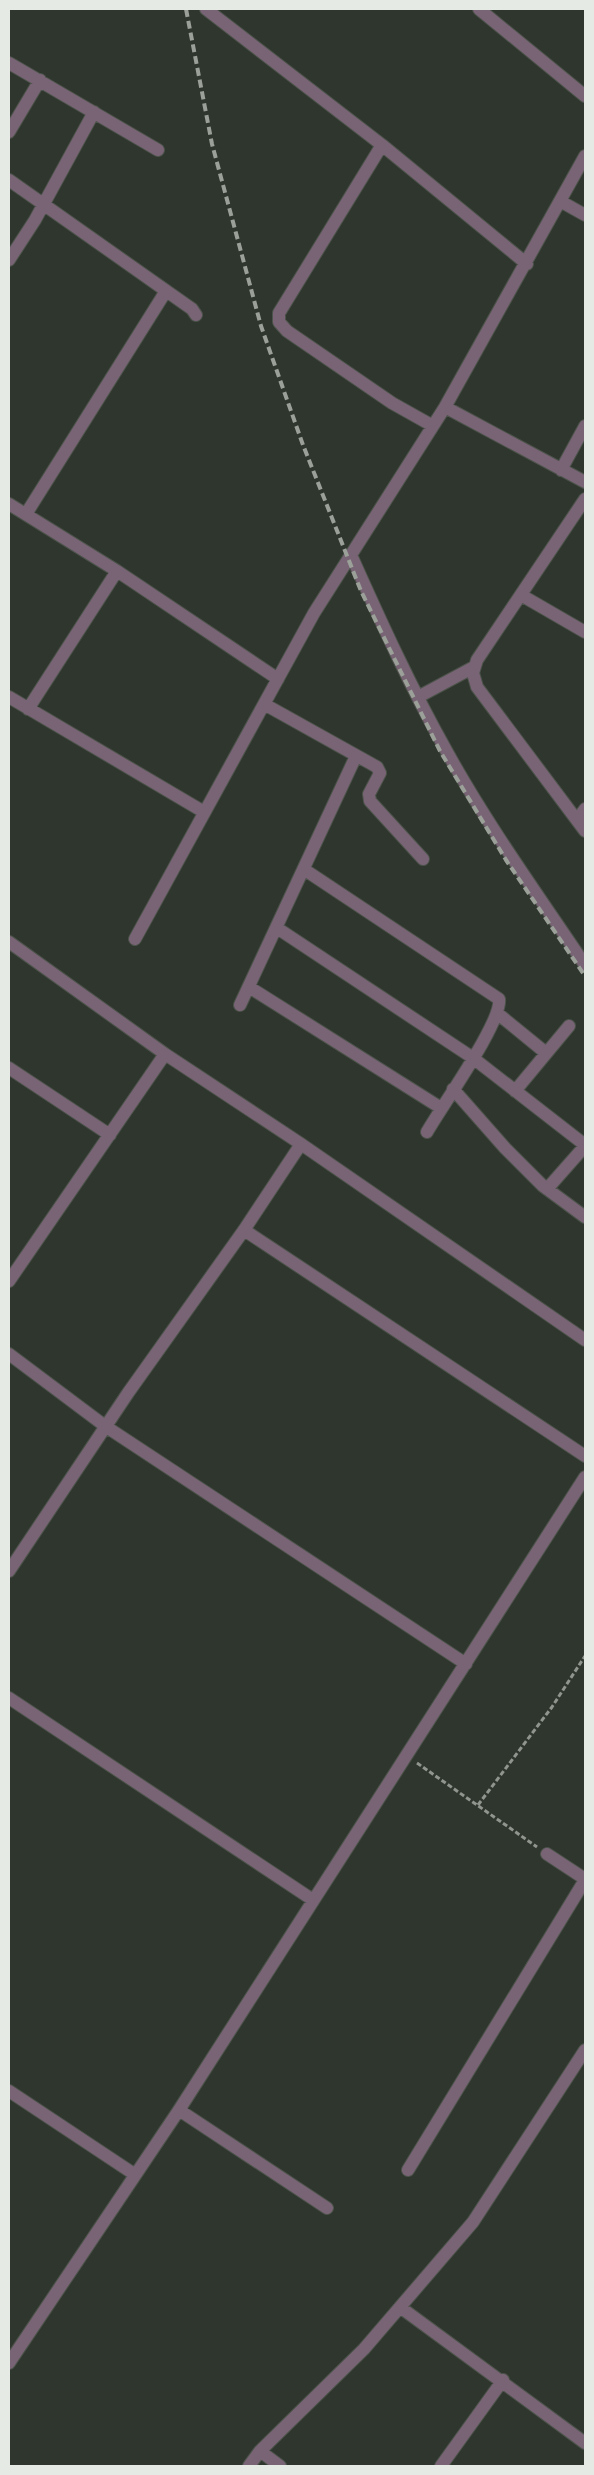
<svg xmlns="http://www.w3.org/2000/svg" width="594" height="2475" font-family="'Titillium Web',sans-serif">
	<style>
		.lines { fill: none; stroke-linecap: round; stroke-linejoin: round }
		.minor-casing { stroke: #4c534a; stroke-width: 14 }
		.path { stroke: #90958e; stroke-width: 3; stroke-dasharray: 5 2.5; stroke-linecap: butt }
		.minor { stroke: #796476; stroke-width: 12 }
		.rail { stroke: #9ba099; stroke-width: 4; stroke-dasharray: 8 4; stroke-linecap: butt }
	</style>
	<rect width="100%" height="100%" fill="#2f362d"/>
	<g class="lines">
		<g class="minor-casing">
			<path id="minor" d="M206,9L382,145L527,264
				M479,9L585,96
				M9,63L158,150
				M9,132L40,80
				M382,145L279,313V322L287,331L392,403L433,426
				M9,180L192,309L196,315
				M560,201L585,215
				M9,260L35,220L94,112
				M445,407L585,482
				M561,470L585,426
				M585,499L477,660L473,673L477,687L585,831
				M9,504L117,571L278,679
				M26,514L166,291
				M351,555C381,622 411,688 447,752C488,826 538,895 585,965
				M521,595L585,632
				M9,697L204,812
				M418,697L474,667
				M264,704L377,767L380,773L369,794L370,801L423,859
				M28,709L117,571
				M577,820L585,809
				M305,870L499,999C503,1021 441,1107 427,1132
				M277,928L473,1058L585,1145
				M135,939L314,613L445,407L585,156
				M9,942L165,1054L301,1144L585,1340
				M249,987L441,1108
				M240,1005L356,756
				M497,1013L546,1053
				M9,1068L110,1135
				M453,1089L505,1148L543,1186L585,1217
				M515,1091L569,1026
				M547,1189L585,1146
				M244,1230L585,1456
				M9,1281L165,1054
				M9,1354L105,1426L466,1664
				M9,1571L128,1393L244,1230L301,1144
				M9,1698L313,1900
				M547,1854L585,1879
				M9,2091L134,2174
				M179,2110L327,2208
				M408,2170L585,1880
				M400,2307L585,2443
				M9,2363L179,2110L585,1477
				M260,2451L280,2466
				M249,2466L260,2451L364,2349L473,2222L585,2050
				M441,2466L503,2380"/>
		</g>
		<path class="path" d="M417,1763L537,1847
			M478,1805L552,1707L585,1656"/>
		<use href="#minor" class="minor"/>
		<path class="rail" d="M186,9L212,144L261,326L303,445L361,591L440,751L506,860L585,976"/>
	</g>
	<rect width="594" height="2475" fill="none" stroke="#e6eae4" stroke-width="20"/>
</svg>
